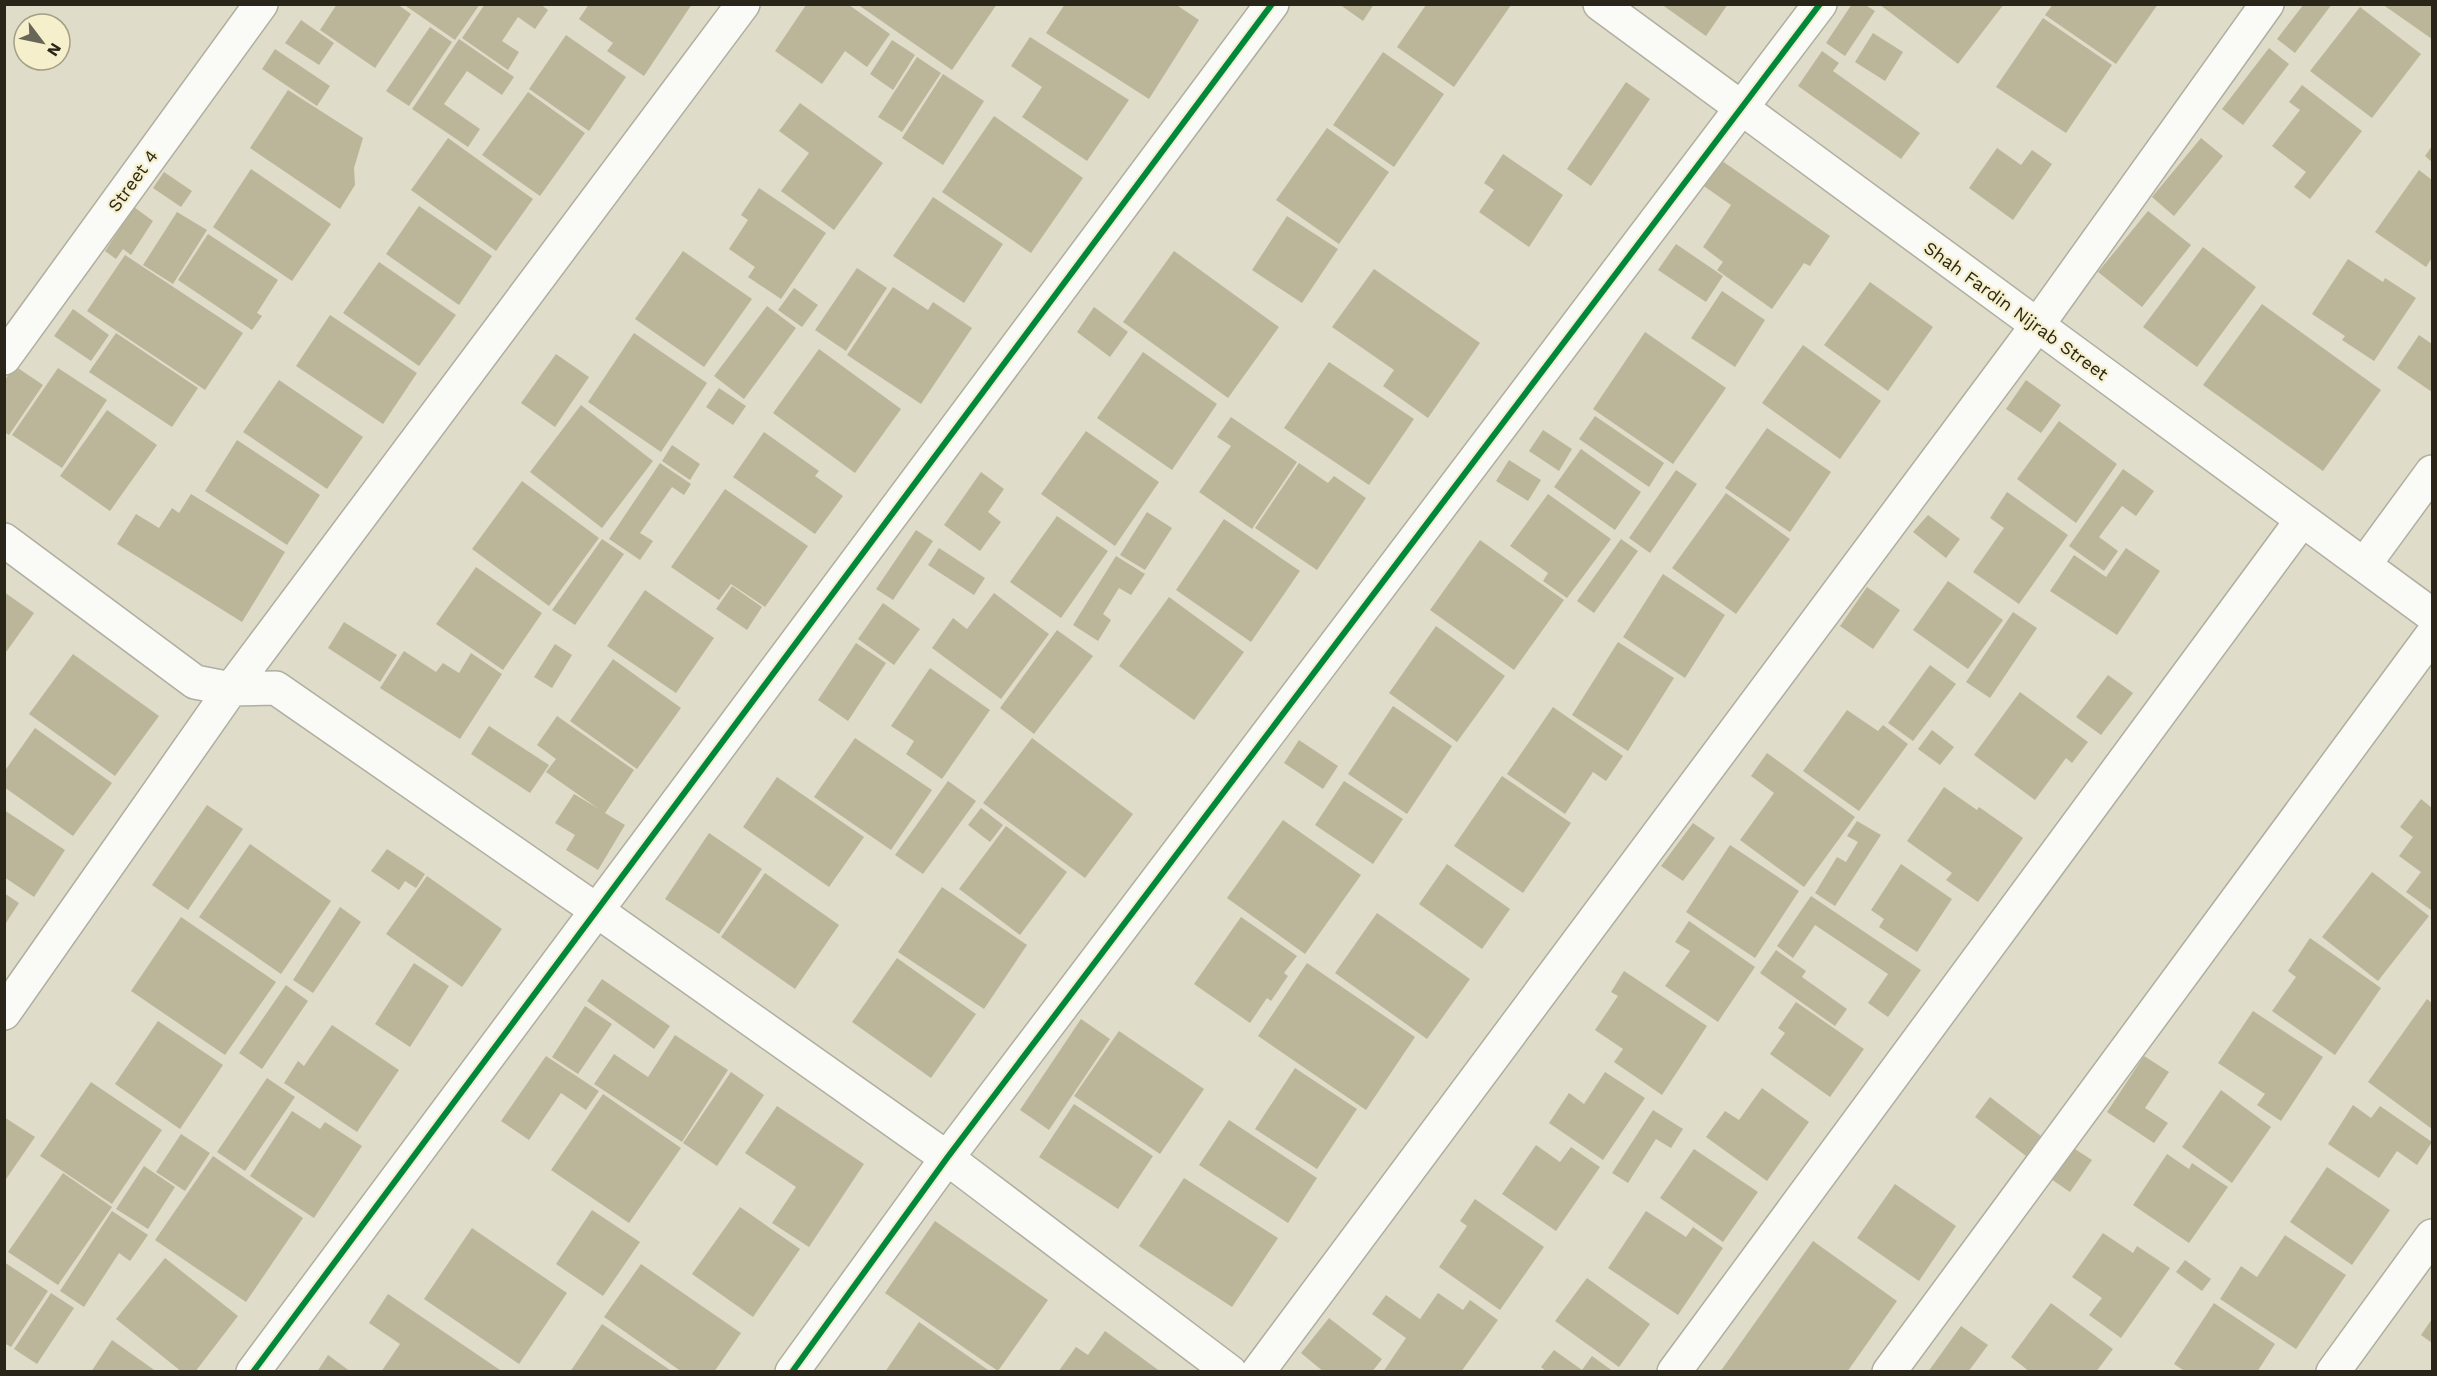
<svg xmlns="http://www.w3.org/2000/svg" width="2437" height="1376" font-family="'Work Sans',sans-serif">
	<style>
		.building { fill: #bbb699 }
		.lines { fill: none; stroke-linecap: round; stroke-linejoin: round }
		.street-casing { stroke: #b0ae9f; stroke-width: 36 }
		.street { stroke: #fafaf7; stroke-width: 33 }
		.cycleway-casing { stroke: #f6efcc; stroke-width: 10 }
		.cycleway { stroke: #00873e; stroke-width: 6 }
		.labels { text-anchor: middle; stroke-width: 4.5; stroke-linejoin: round; paint-order: stroke }
		.street-label { font-size: 18px; fill: #292619; stroke: #f6efcc }
	</style>
	<rect width="100%" height="100%" fill="#dfdcc9"/>
	<path class="building" d="M337,4H397L411,14L375,68L320,30Z
		M403,4H480L455,40Z
		M485,4H540L548,10L535,29L518,17L502,41L519,52L508,70L462,38Z
		M589,4H692L644,76L607,51L613,43L579,19Z
		M857,4H997L952,70Z
		M1065,4H1175L1199,20L1149,99L1046,33Z
		M1339,4H1374L1363,21Z
		M1661,4H1728L1706,36Z
		M1852,4H1864L1875,11L1845,56L1826,43Z
		M1879,4H2004L1958,64Z
		M2053,4H2158L2116,64L2045,15Z
		M2304,4H2332L2295,53L2277,39Z
		M2382,4H2432V39Z
		M806,5H849L890,34L867,67L845,51L822,84L775,51Z
		M1426,5H1511L1454,87L1397,47Z
		M2360,7L2421,54L2372,118L2310,71Z
		M2043,18L2112,65L2066,133L1996,87Z
		M301,20L334,43L319,65L285,43Z
		M430,27L452,42L409,106L386,91Z
		M1873,33L1903,52L1885,81L1855,62Z
		M566,35L626,77L589,131L529,89Z
		M1030,37L1129,100L1087,161L1022,117L1042,87L1011,66Z
		M459,39L514,77L502,95L467,71L444,104L480,129L468,147L412,109Z
		M892,40L915,55L893,90L870,74Z
		M2269,48L2289,64L2243,125L2222,109Z
		M275,49L330,86L317,106L262,69Z
		M1822,51L1839,63L1833,71L1920,133L1901,159L1798,86Z
		M1383,52L1444,94L1394,167L1333,125Z
		M917,57L941,73L902,132L878,117Z
		M943,74L984,101L943,165L902,138Z
		M1626,82L1650,99L1591,186L1567,169Z
		M2302,85L2362,131L2310,199L2294,187L2306,172L2272,146L2300,110L2289,102Z
		M288,90L363,138L354,168L355,185L340,209L250,148Z
		M528,92L585,133L540,196L482,155Z
		M800,103L883,163L834,230L781,191L809,153L779,131Z
		M994,116L1083,178L1031,253L942,192Z
		M1327,128L1389,172L1339,244L1276,200Z
		M448,138L533,199L496,251L411,190Z
		M2201,138L2223,156L2174,216L2152,197Z
		M2432,146V162L2425,156Z
		M1997,148L2021,165L2032,150L2052,164L2013,220L1969,188Z
		M1503,154L1563,195L1529,247L1479,212L1494,190L1484,183Z
		M1715,156L1830,236L1810,266L1804,263L1772,309L1717,270L1723,262L1703,247L1731,205L1698,182Z
		M251,169L331,224L292,281L213,227Z
		M2419,170L2432,180V258L2426,267L2375,232Z
		M164,172L192,191L181,207L153,188Z
		M759,188L826,233L781,299L748,277L755,267L729,249L748,220L741,215Z
		M933,197L1003,244L964,303L893,256Z
		M419,206L492,256L459,305L386,254Z
		M134,207L153,221L131,255L123,249L116,259L105,251Z
		M2148,211L2191,245L2142,307L2098,272Z
		M177,212L207,230L173,284L143,265Z
		M1287,216L1338,249L1302,303L1252,270Z
		M208,234L278,280L257,313L262,316L252,330L178,280Z
		M1676,244L1723,276L1706,302L1658,270Z
		M2203,247L2256,287L2197,367L2143,327Z
		M683,251L752,299L704,367L635,319Z
		M1174,251L1279,327L1228,398L1123,322Z
		M125,255L243,333L205,390L87,311Z
		M2348,259L2383,282L2385,278L2416,298L2374,361L2342,340L2345,336L2312,314Z
		M379,262L456,315L419,366L343,313Z
		M857,268L887,288L846,351L815,330Z
		M1374,269L1480,343L1428,418L1383,386L1394,370L1332,327Z
		M1870,282L1933,327L1888,391L1824,345Z
		M893,287L928,310L933,302L972,328L921,404L847,355Z
		M794,288L818,305L802,327L778,310Z
		M1722,291L1765,320L1735,367L1691,338Z
		M2262,304L2381,390L2323,471L2203,385Z
		M767,306L796,328L744,399L714,376Z
		M1094,307L1128,332L1110,357L1077,332Z
		M73,309L109,335L91,361L54,336Z
		M330,315L417,373L383,424L296,366Z
		M1645,332L1726,388L1673,464L1593,409Z
		M116,333L198,388L172,427L89,372Z
		M634,333L707,383L661,452L588,402Z
		M2419,335L2432,344V392L2397,368Z
		M1803,345L1881,401L1840,459L1762,403Z
		M819,349L901,409L855,473L773,413Z
		M1143,352L1217,404L1172,470L1097,418Z
		M556,354L589,377L555,427L521,403Z
		M1329,362L1414,419L1369,485L1284,428Z
		M15,366L43,385L9,435L4,432V381Z
		M58,368L107,400L62,468L12,435Z
		M279,380L363,437L327,489L243,432Z
		M2026,380L2061,405L2041,433L2006,409Z
		M719,388L746,406L733,425L706,407Z
		M581,405L653,461L602,528L530,472Z
		M107,410L157,445L110,511L60,476Z
		M1595,416L1664,463L1649,487L1579,439Z
		M1231,417L1297,462L1252,529L1199,492L1231,446L1217,437Z
		M2059,421L2117,464L2076,523L2017,479Z
		M1767,428L1831,472L1790,532L1725,488Z
		M1543,430L1572,449L1559,471L1529,451Z
		M1086,431L1159,482L1115,546L1041,494Z
		M764,432L819,471L815,476L843,496L815,534L733,477Z
		M237,440L320,495L287,545L205,491Z
		M672,445L700,464L690,480L662,461Z
		M1581,449L1641,492L1615,530L1554,487Z
		M1509,460L1541,480L1528,501L1496,481Z
		M660,463L691,484L684,495L672,487L640,533L653,541L640,560L609,539Z
		M1299,463L1328,483L1334,476L1366,498L1317,570L1255,528Z
		M2123,469L2154,491L2136,516L2122,506L2099,537L2118,551L2104,571L2069,546Z
		M1676,470L1697,484L1650,553L1629,538Z
		M981,472L1004,489L988,512L1001,522L980,551L944,525Z
		M522,481L599,538L549,606L472,549Z
		M725,489L808,546L765,607L731,584L719,600L671,567Z
		M2007,492L2068,535L2019,604L1973,572L2004,528L1990,518Z
		M1726,493L1790,539L1736,614L1672,568Z
		M191,494L285,552L242,622L117,544L136,514L159,528L172,508L179,513Z
		M1548,494L1611,539L1567,598L1543,581L1548,573L1510,546Z
		M1147,512L1172,528L1145,570L1120,555Z
		M1928,515L1960,539L1946,558L1913,532Z
		M1057,516L1108,551L1061,618L1010,582Z
		M1224,519L1300,571L1251,642L1176,590Z
		M916,530L933,541L893,600L876,589Z
		M602,539L624,554L575,625L552,610Z
		M1621,539L1638,551L1594,613L1577,601Z
		M1480,540L1564,600L1514,670L1430,610Z
		M939,548L985,578L974,595L928,565Z
		M2126,548L2160,571L2117,635L2050,591L2074,555L2106,577Z
		M1116,556L1145,574L1131,595L1119,588L1103,614L1111,620L1098,641L1073,625Z
		M476,567L542,613L503,670L436,624Z
		M1663,574L1725,615L1685,678L1623,637Z
		M1948,581L2003,620L1968,669L1913,630Z
		M732,586L762,607L747,630L716,609Z
		M1867,587L1900,610L1873,649L1840,626Z
		M645,590L714,638L676,693L607,646Z
		M4,592L34,613L4,655Z
		M994,593L1049,634L1001,699L932,648L953,618L967,629Z
		M1169,597L1244,652L1194,720L1119,666Z
		M883,603L920,629L894,665L858,639Z
		M2013,612L2037,628L1990,698L1966,682Z
		M344,622L397,655L380,682L328,648Z
		M1436,626L1505,676L1457,742L1389,693Z
		M1057,630L1093,656L1034,734L1000,708Z
		M1618,642L1674,678L1628,751L1572,715Z
		M856,643L886,663L848,721L818,700Z
		M555,644L572,655L552,688L534,677Z
		M404,651L436,672L443,663L459,673L471,653L502,674L460,739L380,688Z
		M73,654L159,716L115,776L29,714Z
		M613,659L681,708L637,769L570,721Z
		M1930,665L1956,684L1913,741L1888,723Z
		M930,668L990,710L942,779L906,754L914,741L891,726Z
		M2108,675L2133,693L2101,735L2076,717Z
		M2020,692L2088,742L2072,763L2066,758L2035,800L1974,755Z
		M1393,706L1452,746L1407,814L1348,774Z
		M1553,707L1623,756L1606,781L1593,772L1565,814L1507,774Z
		M1847,710L1878,731L1883,725L1908,744L1859,811L1803,771Z
		M557,716L634,770L605,813L625,825L598,870L566,850L575,835L555,823L574,794L599,809L546,772L556,759L537,745Z
		M489,726L549,765L530,793L471,754Z
		M35,728L112,783L73,836L4,787V772Z
		M1932,730L1954,747L1940,765L1918,749Z
		M855,738L932,790L891,850L814,797Z
		M1032,738L1133,814L1085,878L983,803Z
		M1299,740L1338,766L1323,789L1284,763Z
		M1767,753L1855,817L1804,887L1740,840L1774,793L1751,776Z
		M1502,776L1571,823L1523,893L1454,846Z
		M777,777L864,837L829,887L743,827Z
		M948,781L976,801L923,874L895,855Z
		M1344,781L1403,819L1373,864L1315,825Z
		M1944,787L1977,810L1979,807L2023,838L1978,902L1946,880L1952,873L1907,841Z
		M2421,799L2432,808L2431,910L2406,892L2421,872L2399,856L2413,837L2400,827Z
		M207,805L243,829L188,910L152,885Z
		M981,808L1003,825L990,842L968,825Z
		M4,810L65,850L34,897L4,877Z
		M1283,820L1361,875L1305,954L1227,898Z
		M1857,821L1881,835L1835,906L1815,893L1837,857L1846,862L1858,842L1847,836Z
		M1693,823L1715,838L1683,881L1661,866Z
		M1006,826L1067,872L1020,935L959,889Z
		M709,833L762,869L719,934L665,899Z
		M250,844L331,901L281,974L199,917Z
		M1730,845L1799,891L1755,958L1686,912Z
		M387,849L425,874L416,888L405,881L399,890L371,871Z
		M1447,864L1510,909L1482,949L1419,904Z
		M1901,864L1952,899L1917,952L1879,927L1884,919L1871,910Z
		M2372,872L2429,916L2378,981L2322,937Z
		M765,873L839,925L795,989L721,937Z
		M427,876L502,929L462,987L386,934Z
		M942,887L1027,945L984,1009L898,952Z
		M4,893L19,903L4,926Z
		M1811,896L1921,970L1888,1017L1868,1003L1888,974L1815,925L1793,958L1777,946Z
		M340,907L361,922L313,993L293,980Z
		M1377,913L1470,979L1427,1039L1335,973Z
		M181,917L276,982L225,1055L131,991Z
		M1241,917L1297,956L1284,973L1288,976L1271,1001L1267,998L1250,1023L1194,984Z
		M1689,921L1755,967L1718,1022L1665,986L1690,951L1675,942Z
		M2310,938L2381,988L2335,1055L2272,1011L2296,977L2288,971Z
		M1776,950L1806,971L1802,977L1847,1009L1835,1026L1760,973Z
		M897,958L976,1014L931,1078L852,1022Z
		M414,963L449,986L410,1047L375,1024Z
		M1307,963L1415,1037L1366,1110L1258,1036Z
		M1624,971L1707,1026L1662,1095L1614,1062L1623,1049L1595,1030L1618,996L1611,992Z
		M602,979L670,1026L654,1049L587,1001Z
		M286,985L308,1001L262,1069L239,1053Z
		M2427,999L2432,1003V1129L2368,1082Z
		M1796,1002L1864,1049L1830,1097L1770,1054L1785,1033L1778,1028Z
		M585,1006L612,1024L578,1074L552,1057Z
		M2253,1011L2323,1057L2281,1121L2257,1105L2265,1094L2218,1063Z
		M1081,1019L1110,1039L1049,1130L1020,1110Z
		M158,1021L223,1065L180,1129L115,1084Z
		M332,1025L399,1070L357,1132L284,1083L298,1061L304,1066Z
		M1119,1031L1204,1089L1160,1154L1074,1096Z
		M675,1035L728,1070L682,1142L594,1084L614,1054L648,1077Z
		M546,1056L599,1091L586,1110L561,1093L529,1140L501,1121Z
		M2144,1056L2169,1072L2145,1108L2168,1123L2154,1143L2107,1112Z
		M1295,1068L1357,1109L1317,1169L1255,1129Z
		M731,1072L764,1095L717,1166L683,1143Z
		M1605,1072L1645,1098L1603,1160L1549,1123L1569,1093L1584,1104Z
		M267,1078L295,1097L245,1171L217,1152Z
		M91,1082L162,1130L112,1204L40,1156Z
		M1762,1088L1809,1122L1767,1181L1706,1137L1725,1111L1739,1120Z
		M2221,1090L2271,1127L2232,1183L2182,1147Z
		M603,1094L681,1148L629,1223L551,1170Z
		M1990,1097L2041,1136L2026,1156L1975,1117Z
		M1074,1104L1153,1156L1118,1209L1039,1157Z
		M2353,1105L2371,1118L2380,1106L2432,1142L2417,1165L2397,1151L2379,1178L2328,1144Z
		M777,1106L864,1164L809,1247L772,1223L796,1187L745,1153Z
		M1653,1110L1683,1129L1671,1148L1656,1139L1628,1183L1612,1173Z
		M292,1111L320,1129L325,1122L362,1146L314,1218L250,1176Z
		M4,1117L35,1137L4,1182Z
		M1229,1120L1317,1178L1288,1223L1199,1165Z
		M181,1134L210,1153L185,1191L156,1172Z
		M1536,1145L1560,1162L1571,1147L1600,1167L1556,1231L1502,1194Z
		M2072,1147L2092,1160L2070,1192L2051,1179Z
		M1694,1149L1758,1192L1723,1242L1660,1198Z
		M2167,1154L2189,1169L2192,1163L2228,1187L2189,1243L2133,1205Z
		M213,1156L303,1218L246,1302L155,1240Z
		M144,1166L175,1187L148,1229L116,1209Z
		M2327,1167L2390,1210L2352,1265L2290,1222Z
		M63,1173L112,1207L58,1285L8,1252Z
		M1184,1178L1278,1238L1232,1307L1139,1246Z
		M1895,1184L1956,1226L1919,1281L1857,1238Z
		M1475,1199L1544,1247L1500,1310L1439,1267L1467,1226L1460,1221Z
		M740,1207L800,1249L753,1317L692,1274Z
		M592,1210L640,1242L603,1296L556,1264Z
		M112,1211L148,1235L130,1261L119,1253L84,1307L60,1291Z
		M1646,1211L1686,1237L1693,1227L1723,1248L1678,1315L1608,1268Z
		M935,1221L1048,1300L998,1371L885,1293Z
		M472,1228L567,1293L519,1364L424,1299Z
		M2103,1233L2133,1253L2137,1246L2170,1268L2121,1338L2089,1315L2102,1298L2072,1277Z
		M2285,1235L2346,1275L2296,1349L2220,1299L2241,1266L2257,1277Z
		M1813,1241L1897,1301L1847,1372H1720Z
		M165,1258L238,1316L195,1372H182L116,1319Z
		M2185,1260L2211,1279L2202,1291L2176,1272Z
		M4,1262L48,1291L11,1347L4,1343Z
		M641,1264L741,1333L714,1372H682L604,1317Z
		M1587,1278L1650,1324L1619,1367L1555,1321Z
		M51,1293L74,1308L37,1364L14,1349Z
		M1438,1293L1463,1310L1470,1300L1498,1320L1461,1372H1383L1406,1338L1372,1314L1386,1295L1420,1319Z
		M388,1294L503,1372H381L400,1344L369,1323Z
		M2051,1303L2113,1349L2096,1372H2030L2011,1357Z
		M2214,1303L2275,1344L2257,1372H2186L2174,1364Z
		M1329,1318L1382,1359L1372,1372H1324L1301,1353Z
		M2432,1319V1343L2421,1335Z
		M919,1322L991,1372H885Z
		M602,1324L673,1372H570Z
		M1961,1326L1988,1345L1968,1372H1928Z
		M1105,1331L1161,1372H1058L1076,1347L1088,1355Z
		M112,1340L157,1372H91Z
		M1554,1350L1582,1370L1592,1356L1614,1372H1547L1541,1367Z
		M328,1355L351,1372H317Z"/>
	<g class="lines">
		<g class="street-casing">
			<path id="street" d="M1600,4L2432,615
				M4,358L261,4
				M4,540L195,682L231,689L276,688L596,910L947,1158L1230,1372
				M2364,565L2432,472
				M4,1013L231,689L743,4
				M253,1372L1272,4
				M792,1372L947,1158L1820,4
				M1258,1372L2036,327L2267,4
				M1674,1372L2302,520
				M1889,1372L2432,635
				M2333,1372L2432,1236"/>
		</g>
		<use href="#street" class="street"/>
		<g class="cycleway-casing">
			<path id="cycleway" d="M253,1372L1272,4
				M792,1372L947,1158L1820,4"/>
		</g>
		<use href="#cycleway" class="cycleway"/>
	</g>
	<g class="labels">
		<g class="street-label">
			<text transform="translate(133 181) rotate(-54)" y="6">Street 4</text>
			<text transform="translate(2016 311) rotate(36)" y="6">Shah Fardin Nijrab Street</text>
		</g>
	</g>
	<rect width="2437" height="1376" fill="none" stroke="#292619" stroke-width="12"/>
	<g transform="translate(42 42) rotate(122)"><circle r="28" fill="#f6efcc" stroke="#a49f84" stroke-width="1.5"/>
	<path d="M0-4.5L10 22L0 15L-10 22Z" fill="#696657"/>
	<text y="-9" font-size="16" font-weight="bold" text-anchor="middle" fill="#292619">N</text>
	</g>
</svg>
